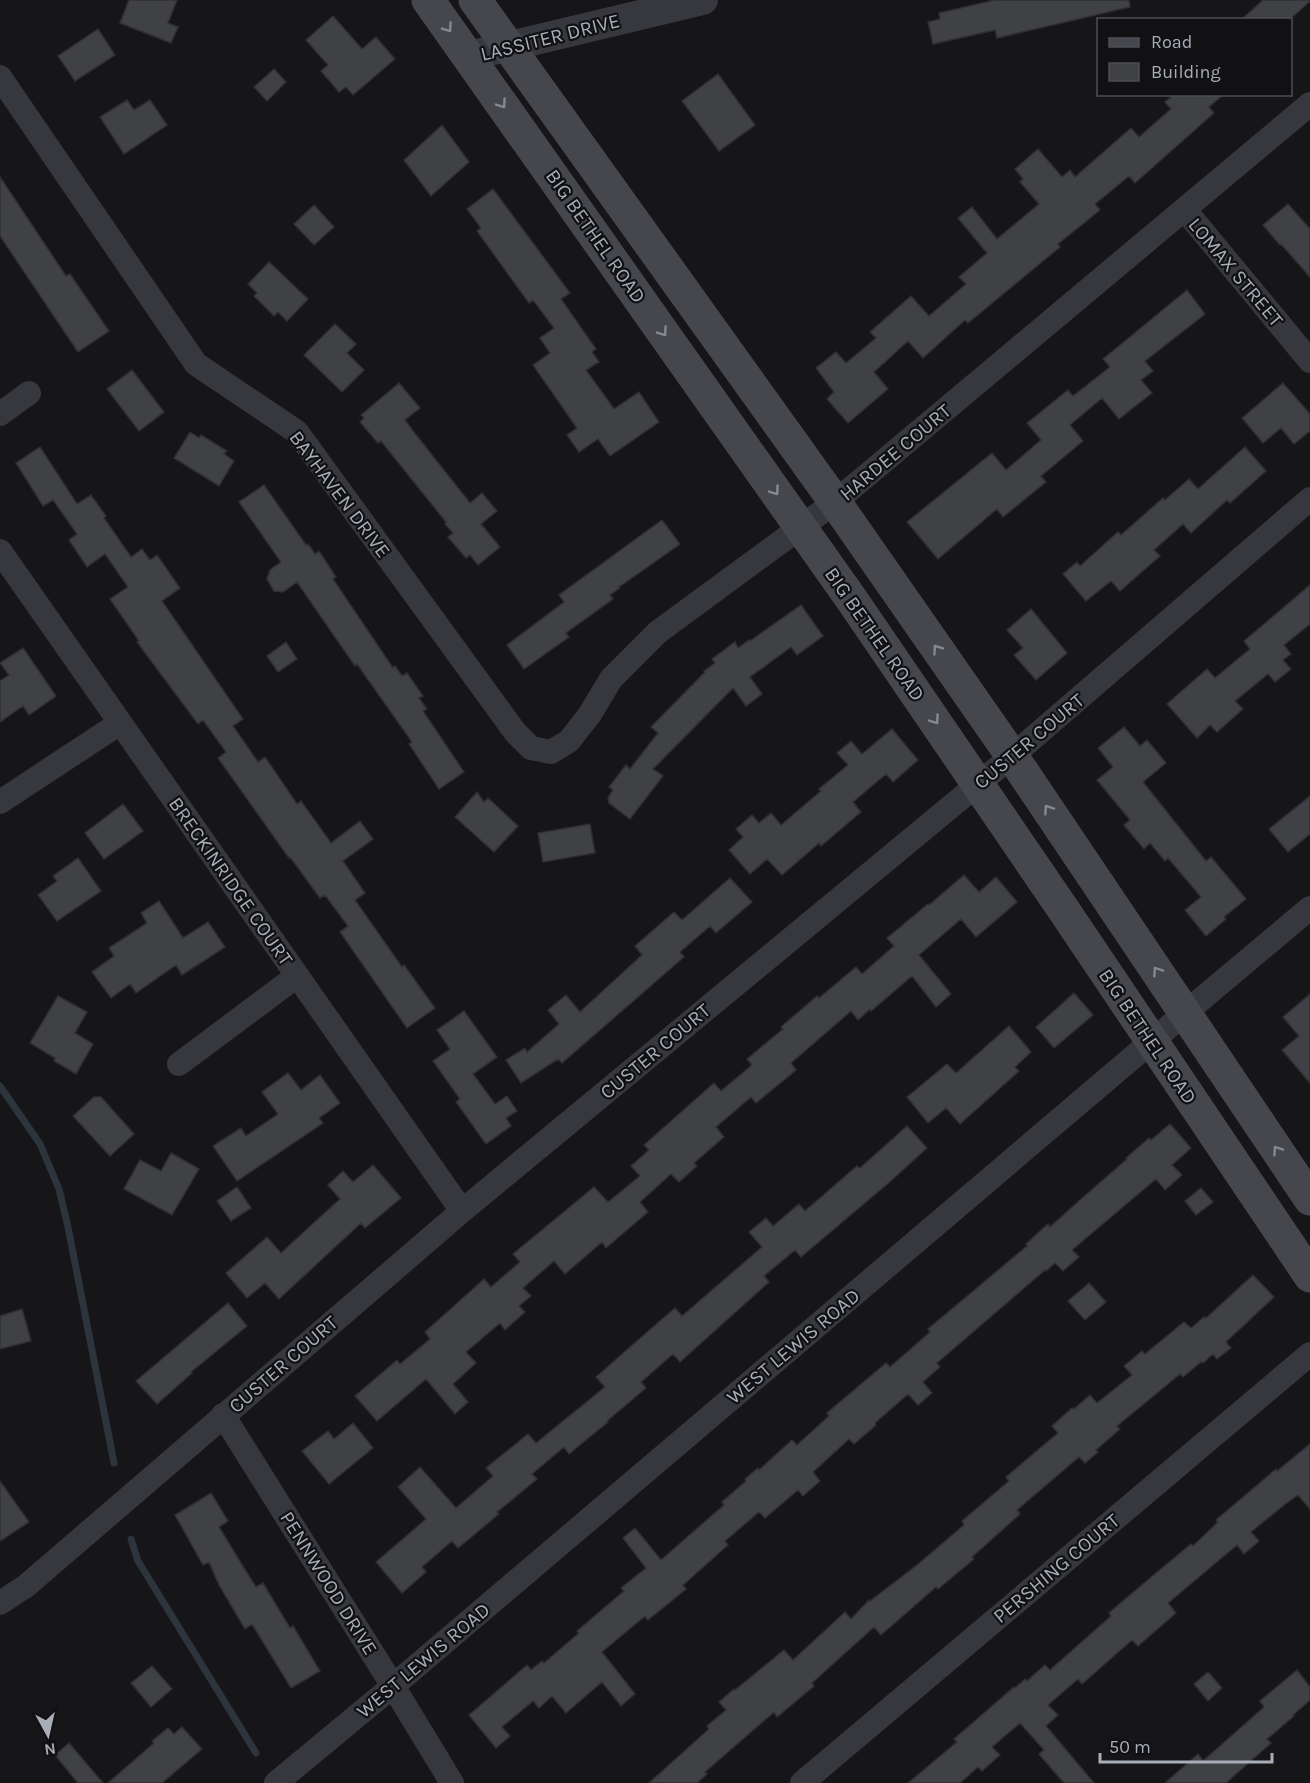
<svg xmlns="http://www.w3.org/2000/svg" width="1310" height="1783" font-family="Karla,sans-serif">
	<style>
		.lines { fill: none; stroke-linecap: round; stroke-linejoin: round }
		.stream { stroke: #2c353c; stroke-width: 7 }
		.building { fill: #404145; stroke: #303034; stroke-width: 1.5 }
		.minor { stroke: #37383d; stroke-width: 24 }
		.tertiary { stroke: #37383d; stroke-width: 30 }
		.secondary { stroke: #45474d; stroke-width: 33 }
		.oneway { stroke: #858993 }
		.labels { text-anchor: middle; stroke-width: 4.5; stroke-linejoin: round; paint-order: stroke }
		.street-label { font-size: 20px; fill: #a8adb8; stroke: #111113 }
	</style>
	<rect width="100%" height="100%" fill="#161618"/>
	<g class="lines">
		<path class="stream" d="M0,1086L40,1144L59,1189L68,1227L114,1463
			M131,1539L138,1561L256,1753"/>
	</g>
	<path class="building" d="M129,0H177L168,23L178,27L171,43L120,23Z
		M995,0H1129L1130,7L997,38L995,30L933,44L928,22L940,19L939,13Z
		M1263,0H1310V1L1289,20H1241Z
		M333,16L362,49L376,37L395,59L353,95L346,87L339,92L321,71L328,65L306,40Z
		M98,29L115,55L75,81L58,56Z
		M274,69L286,82L267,101L254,87Z
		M718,74L755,125L719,151L682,101Z
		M1174,94H1224L1209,107L1214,113L1135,183L1129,176L1095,204L1100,210L1058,244L1060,247L968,323L965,320L923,358L908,341L874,372L888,389L848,423L827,399L834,392L816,368L836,352L846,363L876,338L870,332L911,296L929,316L966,284L959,277L987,253L958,218L972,207L997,239L1039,204L1020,182L1023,179L1015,169L1038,149L1062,177L1070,170L1075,177L1131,128L1139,137L1171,109L1165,102Z
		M127,100L134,110L150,100L167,125L124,154L100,117Z
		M442,125L469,162L431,196L404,160Z
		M0,177L66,276L70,274L109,331L78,352L0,236Z
		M493,189L570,293L561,299L596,349L592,352L599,362L586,370L614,409L639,392L659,422L610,456L598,439L579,452L567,435L577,428L533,365L550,353L540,338L554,328L533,300L529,303L477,231L481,228L467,209Z
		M1288,204L1310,229V277L1281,244L1280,245L1263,225Z
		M314,205L334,227L314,245L294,224Z
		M269,262L308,299L287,321L278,312L274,316L254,296L257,293L248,284Z
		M1187,290L1205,314L1145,361L1153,371L1141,380L1152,393L1119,419L1102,398L1070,425L1083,441L1041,476L1046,482L1003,517L997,509L938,559L907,522L992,453L1006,470L1041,440L1027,423L1068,390L1073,396L1110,367L1103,359Z
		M335,324L356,344L347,353L364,370L342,392L304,355Z
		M132,370L164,412L139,431L107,389Z
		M399,383L420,408L405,420L413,431L470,503L482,493L497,511L481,524L500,547L478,565L470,555L466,558L448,537L453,533L445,524L446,522L381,441L378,443L360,422L364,418L361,415Z
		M1283,383L1310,414V431L1294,444L1281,428L1263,443L1242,418Z
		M190,432L199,438L201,435L227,451L224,454L234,461L219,486L174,458Z
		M40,447L77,504L91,495L106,516L104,518L131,557L142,549L150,560L157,555L180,588L162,601L243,719L233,726L258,762L265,757L297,804L301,801L331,843L360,821L373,839L343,861L365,893L355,900L402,967L404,965L435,1008L407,1028L340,932L348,926L325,895L320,898L290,857L289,858L218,758L226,752L203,720L198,724L137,642L139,641L110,599L128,587L105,554L87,567L69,540L77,534L53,500L43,506L16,463Z
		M1245,447L1266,471L1230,503L1227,500L1191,533L1183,524L1154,550L1160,556L1120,591L1111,581L1086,601L1063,574L1077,562L1080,566L1118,532L1121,535L1163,498L1165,500L1189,479L1198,489Z
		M264,485L306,545L308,544L315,554L319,551L336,577L333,579L393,668L395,666L402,676L407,673L423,696L419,698L427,709L423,711L464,772L439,789L409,744L412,742L357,664L355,666L297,582L283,592L274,591L267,579L270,570L281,562L239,502Z
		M662,520L680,544L619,587L620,588L610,595L613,599L566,633L569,637L524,669L507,645L564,602L559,595Z
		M1310,585V624L1284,645L1291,654L1283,660L1291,669L1275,682L1268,674L1235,701L1243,709L1217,732L1210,725L1197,738L1167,704L1207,669L1215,678L1250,649L1244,641Z
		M801,605L823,636L797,655L791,647L750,677L762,694L746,706L733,688L653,769L663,776L630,819L609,803L608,798L613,790L609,787L626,765L630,769L658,733L651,727L705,672L704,671L715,663L712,659L735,642L738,648L749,640L750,641Z
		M1031,609L1067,653L1036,680L1014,655L1023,648L1007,630Z
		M286,642L297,659L278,672L267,656Z
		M23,648L56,696L29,715L23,706L0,722V681L9,675L0,663Z
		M1124,727L1140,746L1147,740L1166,763L1143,782L1206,861L1211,857L1246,899L1224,917L1226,919L1206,936L1185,910L1201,897L1168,858L1165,861L1150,843L1144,849L1124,825L1130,820L1097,780L1113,767L1098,748Z
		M892,729L918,760L893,782L886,774L853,802L861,812L821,846L819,843L782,875L767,859L750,874L729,850L743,837L736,829L752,815L759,823L771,813L781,825L821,791L819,789L848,765L837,753L851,741L862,754Z
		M477,792L484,802L488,798L518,826L494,852L455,817Z
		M1310,796V834L1288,852L1269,829Z
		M123,804L143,831L104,859L85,833Z
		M590,824L595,853L543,862L538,833Z
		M78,858L101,891L57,921L38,895L57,881L53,876Z
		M964,875L979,892L996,877L1017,902L976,937L961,919L919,955L951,994L936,1007L912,976L871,1011L870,1009L858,1020L851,1011L791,1063L796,1070L756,1103L751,1097L716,1127L724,1137L694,1163L697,1166L679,1182L671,1174L640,1202L648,1212L606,1248L602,1242L565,1274L554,1261L523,1288L531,1296L519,1306L525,1312L505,1330L500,1323L466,1352L476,1363L453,1384L468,1402L455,1414L426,1379L377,1421L355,1396L397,1360L400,1364L430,1339L425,1332L484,1279L491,1287L520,1262L513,1254L594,1187L608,1202L640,1176L631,1166L649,1150L644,1145L714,1083L721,1091L752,1065L747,1059L783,1029L781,1027L817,996L819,998L856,967L862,974L894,946L887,938L928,904L929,905Z
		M730,878L752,902L716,933L710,926L680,952L684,957L562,1063L558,1059L521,1083L506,1060L525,1048L527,1052L559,1024L548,1010L566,995L580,1012L642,955L635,946L674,912L682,920Z
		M159,901L183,938L208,922L225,947L182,975L176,965L136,993L130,984L111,998L92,972L114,956L109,948L147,923L141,913Z
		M1074,993L1093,1015L1054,1048L1036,1027Z
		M1310,994V1083L1282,1050L1299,1036L1283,1017Z
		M58,996L87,1012L75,1033L93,1044L76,1074L54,1061L55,1058L30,1043Z
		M464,1011L497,1057L473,1074L495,1104L507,1096L517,1111L506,1118L511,1126L486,1144L456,1102L460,1099L433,1061L450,1049L437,1030Z
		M1009,1026L1031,1052L1015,1067L1019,1071L960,1124L946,1108L928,1123L907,1097L947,1064L956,1073Z
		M288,1073L301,1090L320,1075L340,1103L319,1118L323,1123L237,1181L213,1146L241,1128L246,1136L278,1114L262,1092Z
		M94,1097H101L134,1134L110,1156L73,1116Z
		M1170,1124L1191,1148L1172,1165L1182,1175L1165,1190L1156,1179L1072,1250L1079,1257L1063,1271L1055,1263L1046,1271L1045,1270L937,1363L940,1367L923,1382L932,1393L918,1405L908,1394L875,1423L876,1425L854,1444L849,1439L813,1472L820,1481L803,1496L798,1490L765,1518L759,1512L725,1541L728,1545L683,1585L686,1589L648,1620L645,1616L602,1652L635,1694L621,1706L602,1682L566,1713L552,1696L539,1708L533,1701L502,1727L510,1736L496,1748L469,1715L527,1665L531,1670L542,1661L544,1663L579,1633L577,1631L624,1591L621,1588L646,1568L623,1538L635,1528L661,1560L724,1505L722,1502L746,1481L745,1479L758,1468L759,1470L792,1440L797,1445L829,1416L827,1413L886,1363L890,1367L930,1332L928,1329L1027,1246L1026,1244L1048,1224L1050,1227L1080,1200L1127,1159L1126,1158L1149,1138L1151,1140Z
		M907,1126L927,1148L892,1180L801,1257L795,1250L764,1276L769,1282L680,1362L673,1354L641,1382L646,1388L607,1421L608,1422L569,1454L564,1447L532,1474L537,1479L497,1512L499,1514L458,1548L452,1541L422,1567L426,1572L402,1593L376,1562L426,1519L398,1487L420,1467L456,1508L493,1476L486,1468L528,1434L536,1443L605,1387L596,1377L661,1320L675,1308L682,1316L762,1247L749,1232L766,1218L773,1226L799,1204L805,1211L857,1166L860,1168Z
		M171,1153L199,1169L172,1215L124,1189L140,1160L161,1171Z
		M373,1165L401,1198L365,1228L361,1223L279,1299L265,1283L247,1298L226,1273L267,1237L281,1253L340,1199L328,1185L343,1171L353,1182Z
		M237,1187L251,1208L231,1221L217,1201Z
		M1201,1188L1213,1202L1196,1215L1185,1201Z
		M1253,1275L1274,1297L1226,1342L1231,1348L1217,1359L1213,1354L1203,1363L1201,1362L1183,1377L1180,1374L1117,1426L1120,1429L1096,1450L1098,1452L1085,1463L1079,1457L1017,1510L1020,1514L972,1557L974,1559L938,1589L936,1587L881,1635L874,1627L812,1683L814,1686L777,1717L774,1712L705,1772L707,1774L697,1783H649L709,1729L707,1726L726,1710L719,1702L734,1689L735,1690L784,1650L793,1660L845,1612L851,1619L869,1600L870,1601L917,1565L964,1525L962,1521L1009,1481L1006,1477L1058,1433L1052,1426L1072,1408L1074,1409L1090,1395L1097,1403L1132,1375L1124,1366L1142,1351L1145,1354L1184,1322L1191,1328L1204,1317L1206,1318Z
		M1089,1283L1106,1302L1085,1320L1068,1301Z
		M228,1303L247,1326L191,1372L192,1373L157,1404L136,1381Z
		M22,1309L31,1341L0,1349V1316Z
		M353,1423L373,1448L329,1484L302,1451L328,1431L334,1439Z
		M1310,1444V1509L1298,1495L1284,1505L1251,1532L1259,1541L1244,1554L1237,1545L1168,1603L1176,1613L1138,1646L1132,1640L1082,1684L1078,1679L1048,1705L1058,1715L1046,1726L1094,1783H1064L1039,1754L1044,1750L1020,1723L992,1747L1000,1755L982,1771L978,1767L960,1783H908L957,1742L954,1739L1014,1687L1015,1688L1025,1679L1027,1681L1045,1665L1050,1670L1111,1616L1109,1613L1150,1578L1191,1544L1193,1546L1218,1522L1216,1520L1276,1469L1277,1471Z
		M0,1481L29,1522L0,1541Z
		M211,1493L228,1521L219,1527L244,1568L256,1587L263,1583L290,1628L293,1626L320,1671L291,1688L252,1624L245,1629L219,1585L209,1562L203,1565L175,1515Z
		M152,1666L172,1689L151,1707L131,1683Z
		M1297,1670L1310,1687V1700L1293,1715L1294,1716L1267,1739L1271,1743L1226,1783H1165L1198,1754L1203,1761L1264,1707L1260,1701Z
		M1208,1672L1222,1688L1208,1701L1194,1684Z
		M182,1727L202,1749L162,1783H108L154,1743L152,1741L168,1728L174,1734Z
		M69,1743L103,1783H78L55,1755Z"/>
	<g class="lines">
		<path class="minor" d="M0,77L196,364L297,432L515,732L531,748L551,752L569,741L590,714L611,679L658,632L835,502L1310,104
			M1185,210L1310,361
			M0,414L29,393
			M0,551L462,1211
			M0,802L120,723
			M179,1064L297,976
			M223,1415L393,1686L452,1783
			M0,1603L26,1586L462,1211L1012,756L1310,499
			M276,1783L393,1686L1185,1013L1310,908
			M802,1783L1310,1354"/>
		<path class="tertiary" d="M468,56L703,0"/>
		<path class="secondary" d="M428,0L852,600L1063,909L1310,1276
			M475,0L835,502L1012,756L1310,1199"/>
	</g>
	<defs><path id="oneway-chevron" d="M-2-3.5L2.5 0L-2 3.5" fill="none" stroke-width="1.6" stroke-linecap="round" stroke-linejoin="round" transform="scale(1.5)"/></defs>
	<g class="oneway">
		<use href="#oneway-chevron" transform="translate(448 28) rotate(55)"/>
		<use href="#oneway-chevron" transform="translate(502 104) rotate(55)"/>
		<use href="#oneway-chevron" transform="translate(663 332) rotate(55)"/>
		<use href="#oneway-chevron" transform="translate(775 491) rotate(55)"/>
		<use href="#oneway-chevron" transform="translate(937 649) rotate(-125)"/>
		<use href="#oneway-chevron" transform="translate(935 720) rotate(55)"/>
		<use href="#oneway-chevron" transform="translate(1048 809) rotate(-124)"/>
		<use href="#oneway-chevron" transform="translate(1157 971) rotate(-124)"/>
		<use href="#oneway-chevron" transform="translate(1277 1150) rotate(-124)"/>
	</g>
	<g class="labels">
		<g class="street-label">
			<text transform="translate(550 37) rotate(-14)" y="7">LASSITER DRIVE</text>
			<text transform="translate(596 236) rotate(55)" y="7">BIG BETHEL ROAD</text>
			<text transform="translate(1236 272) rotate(50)" y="7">LOMAX STREET</text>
			<text transform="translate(895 452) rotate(-40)" y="7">HARDEE COURT</text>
			<text transform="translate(340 494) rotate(53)" y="7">BAYHAVEN DRIVE</text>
			<text transform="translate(875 634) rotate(55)" y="7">BIG BETHEL ROAD</text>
			<text transform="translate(1029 741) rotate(-40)" y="7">CUSTER COURT</text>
			<text transform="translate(231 881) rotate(55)" y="7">BRECKINRIDGE COURT</text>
			<text transform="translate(1148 1036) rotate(56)" y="7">BIG BETHEL ROAD</text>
			<text transform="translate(655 1051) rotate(-40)" y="7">CUSTER COURT</text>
			<text transform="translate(793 1346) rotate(-40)" y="7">WEST LEWIS ROAD</text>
			<text transform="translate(283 1364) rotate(-41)" y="7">CUSTER COURT</text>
			<text transform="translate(1056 1568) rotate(-40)" y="7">PERSHING COURT</text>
			<text transform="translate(329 1583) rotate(58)" y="7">PENNWOOD DRIVE</text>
			<text transform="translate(423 1660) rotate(-40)" y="7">WEST LEWIS ROAD</text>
		</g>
	</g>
	<rect x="1097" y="18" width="195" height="78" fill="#111113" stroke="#4d4f55" stroke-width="1.5"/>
	<rect x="1109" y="38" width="30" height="9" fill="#45474d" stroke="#4d4f55" stroke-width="1.5"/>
	<text x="1151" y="48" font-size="18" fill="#a8adb8">Road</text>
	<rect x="1109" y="63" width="30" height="18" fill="#404145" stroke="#4d4f55" stroke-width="1.5"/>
	<text x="1151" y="78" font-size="18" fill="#a8adb8">Building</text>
	<g transform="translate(48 1735) rotate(172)" stroke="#111113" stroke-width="4.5" paint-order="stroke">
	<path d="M0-4.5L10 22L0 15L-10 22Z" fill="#a8adb8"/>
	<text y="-9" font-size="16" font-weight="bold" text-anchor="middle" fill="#a8adb8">N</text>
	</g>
	<path d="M1100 1753v9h172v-9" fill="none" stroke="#a8adb8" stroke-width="3"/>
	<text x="1109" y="1753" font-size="18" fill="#a8adb8" stroke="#111113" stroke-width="4.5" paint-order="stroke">50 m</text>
</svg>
